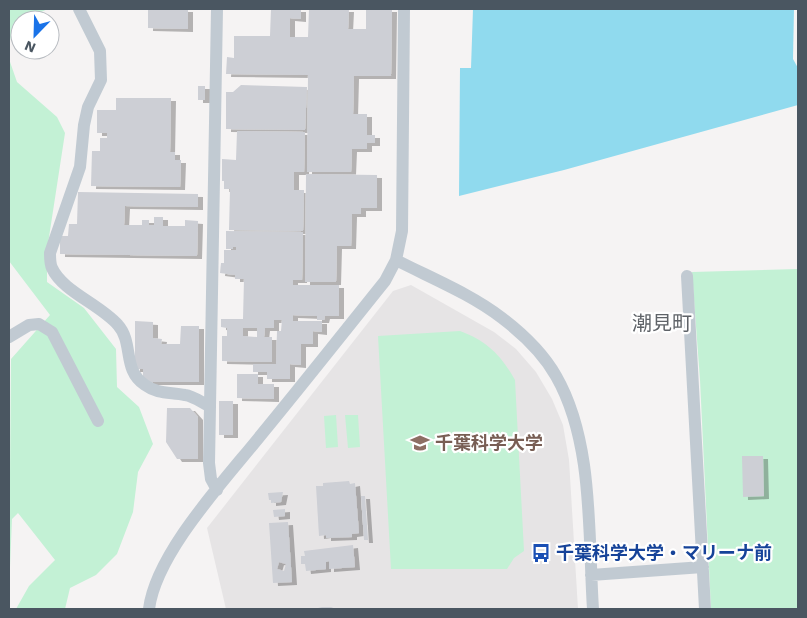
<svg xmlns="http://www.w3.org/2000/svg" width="807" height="618" font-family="'Work Sans','Noto Sans JP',sans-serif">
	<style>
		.education { fill: #e6e4e5 }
		.green { fill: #c3f1d5 }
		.water { fill: #90daee }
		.pier { fill: #f5f3f3 }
		.building { fill: #cdcfd5; fill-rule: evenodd; filter: url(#shadow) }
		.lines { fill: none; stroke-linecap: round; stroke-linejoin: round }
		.minor { stroke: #c1cad2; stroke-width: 12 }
		.labels { text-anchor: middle; stroke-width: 4.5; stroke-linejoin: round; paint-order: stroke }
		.education-label { font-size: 18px; font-weight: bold; fill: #785e54; stroke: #fff; text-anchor: start }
		.transit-label { font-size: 18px; font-weight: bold; fill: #164399; stroke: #fff; text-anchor: start }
		.quarter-label { font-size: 20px; fill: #5f6368; stroke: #fff }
	</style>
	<defs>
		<filter id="shadow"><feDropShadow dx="5" dy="3" stdDeviation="0" flood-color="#0004"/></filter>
	</defs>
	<rect width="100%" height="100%" fill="#f5f3f3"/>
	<path class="education" d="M411,285L494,332L516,349L536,372L552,399L563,425L569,460L578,609H226L207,528L393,291Z"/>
	<path class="green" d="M9,9H48L15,23L9,44Z
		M9,59L17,82L57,117L65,133L47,250V282L84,308L116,349L117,387L139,407L153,444L138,472L133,512L117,554L96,575L70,588L65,609H16L29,586L55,560L18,513L12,519L9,591L11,359L50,315L9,261Z
		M798,269V609H711L700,380L692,272Z
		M460,331C487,341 501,355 515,380L524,551L514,558L507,569H391L378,336Z
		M336,415L338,447L326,448L324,416Z
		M345,415H358L360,447L348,448Z"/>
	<path class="water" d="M473,9H798V105L564,170L459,196L460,68H471Z"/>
	<path class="pier" d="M794,9H798V68L793,59Z"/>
	<path class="building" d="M148,9H188V29L148,28Z
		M271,9H301V19L290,18V37H308L309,9H349L348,29H366V9H392L391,76H354L353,114H367V135H375V143H367V149H352L351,172H307L308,75L226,74L227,57L234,58V36H270Z
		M241,85L307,87L305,130L226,129V92H233Z
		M198,86H205V100H198Z
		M116,98H171L170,152H175V160H181L180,187L91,186L92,151H100V138H107V133H97V110H116Z
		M237,131L305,132L304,172H294V190H304L303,231L229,230L230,189H224V181H222V159L236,160Z
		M306,174L377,175V208H361V214H352L351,246H337L336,282H305Z
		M78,192L198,194V207L125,206L124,225H142V220H149V225H154V217H163V226H185V220L198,221L197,256L60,254V236H68L69,224H77Z
		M226,231L303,232L302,280H293V285H339V316H325L324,320H317V316L293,315V321H322V332L313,331V344H301V365L290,364V379H267V372H253V364H276L277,331H281L282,320H274V328H265L264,337H272V362L222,361V336H227V328L221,327V319H243L244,279H235V275L220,273L221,263H224V250H236V247H233V249H226ZM243,328H257V337L243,336Z
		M135,321L153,322V338L162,339L161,344H180L181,326H199V382H153V386L143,382V369H135Z
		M237,374H258V384H274V399L237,398Z
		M219,401H233V435H219Z
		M167,408H190L198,417V459H177L166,442Z
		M742,456H763L764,496L743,497Z
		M349,481L350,484L355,483L359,533L352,534V537L326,538V535L319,536L316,486H323V483Z
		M283,492L281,502L271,503V500H269L268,493Z
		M361,496H365L368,540H364Z
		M285,509V516L274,517L273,510Z
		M288,522L292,582L273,583L269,523ZM279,562L286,564L284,571L277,569Z
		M353,545L355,567L329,569V561L326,562V569L306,571L305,564H301V556H305L304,551Z
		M322,607H331L336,609H314Z"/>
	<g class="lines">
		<path class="minor" d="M79,9L100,51L101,80L88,107L84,125L80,167L50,253C50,258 50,264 52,268C62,291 101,305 118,325C134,343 122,370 145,385C157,394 170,392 185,395C193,396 201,402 209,406
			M396,260C431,278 471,294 502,318C523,334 543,353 556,376C594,442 588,535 593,609
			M687,276L705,609
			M9,337L29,325L39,324L52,332L98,421
			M217,490L211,479L209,463L217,9
			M591,575L703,567
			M149,609C156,553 225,480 261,435C303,384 344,332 385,281L396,260L402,231L404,9"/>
	</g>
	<defs>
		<g id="university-bare" transform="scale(1.5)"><path d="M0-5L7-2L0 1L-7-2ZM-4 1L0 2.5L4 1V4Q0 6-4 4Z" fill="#8d6e63" stroke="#fff" stroke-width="2.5" paint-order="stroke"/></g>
		<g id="bus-bare" transform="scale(1.5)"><path d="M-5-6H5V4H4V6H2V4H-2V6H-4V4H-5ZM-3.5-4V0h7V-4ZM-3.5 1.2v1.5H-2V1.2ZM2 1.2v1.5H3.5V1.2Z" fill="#1a4fb4" stroke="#fff" stroke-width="2.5" paint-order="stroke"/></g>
	</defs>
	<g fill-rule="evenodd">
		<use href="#university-bare" x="420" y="443"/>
		<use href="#bus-bare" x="541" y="553"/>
	</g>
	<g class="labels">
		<g class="education-label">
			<text x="435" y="449">千葉科学大学</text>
		</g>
		<g class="transit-label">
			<text x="556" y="559">千葉科学大学・マリーナ前</text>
		</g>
		<g class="quarter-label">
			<text x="662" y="330">潮見町</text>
		</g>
	</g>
	<rect width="807" height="618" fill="none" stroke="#4a5661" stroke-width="20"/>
	<g transform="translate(35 35) rotate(203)"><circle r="24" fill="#ffffff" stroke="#b7bbc0"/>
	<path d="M0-4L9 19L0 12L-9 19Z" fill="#1a73e8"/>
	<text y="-8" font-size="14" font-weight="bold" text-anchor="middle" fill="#4a5661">N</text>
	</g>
</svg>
